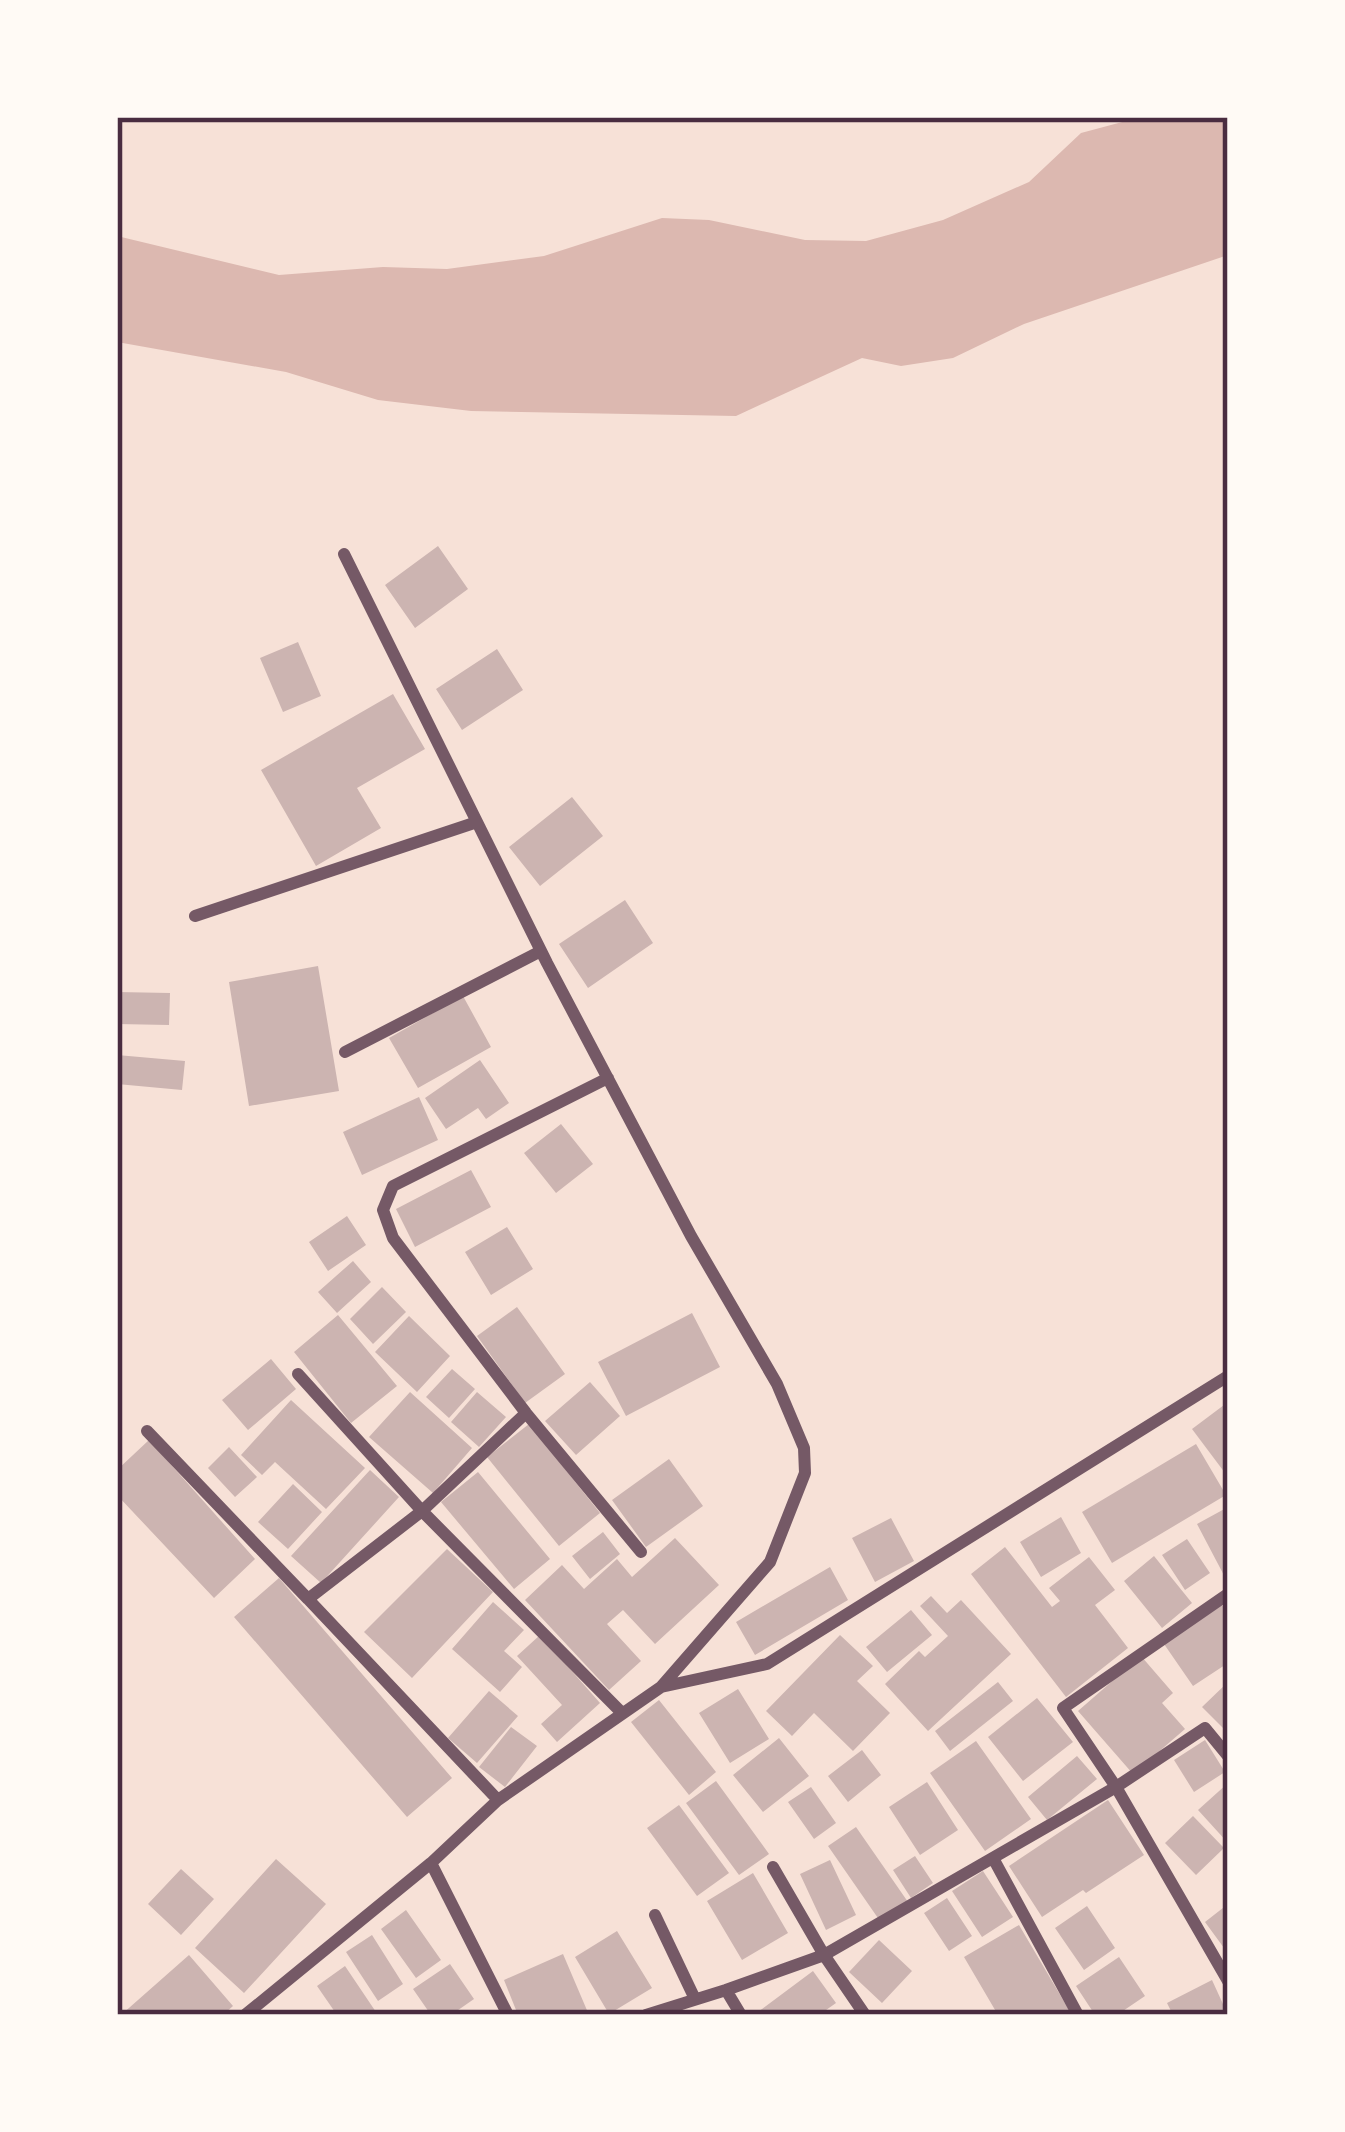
<svg xmlns="http://www.w3.org/2000/svg" width="1345" height="2132" font-family="'Public Sans',sans-serif">
	<style>
		.water { fill: #dcb8b0 }
		.building { fill: #ccb4b1 }
		.lines { fill: none; stroke-linecap: round; stroke-linejoin: round }
		.minor { stroke: #755966; stroke-width: 12 }
		.neatline { fill: none; stroke: #4a2c40; stroke-width: 4.5 }
	</style>
	<rect width="100%" height="100%" fill="#f7e1d7"/>
	<path class="water" d="M1141,117H1228V255L1024,324L953,358L901,366L862,358L736,416L471,411L378,400L286,372L117,342V236L279,275L383,267L447,269L544,256L662,218L709,220L805,240L866,241L943,220L1029,182L1081,133Z"/>
	<path class="building" d="M438,546L468,589L415,628L385,585Z
		M298,642L321,696L283,712L260,658Z
		M497,649L523,690L462,730L436,689Z
		M393,694L425,749L357,788L381,828L316,866L261,770Z
		M572,797L603,836L540,886L509,847Z
		M625,900L653,943L588,988L559,944Z
		M318,966L339,1091L249,1106L229,982Z
		M117,992L170,993L169,1025L117,1024Z
		M463,996L491,1047L418,1088L389,1038Z
		M117,1055L185,1061L182,1090L117,1084Z
		M480,1060L509,1103L486,1119L478,1108L446,1129L425,1098Z
		M419,1097L438,1140L362,1175L343,1132Z
		M561,1124L593,1164L556,1193L524,1153Z
		M471,1170L491,1207L415,1247L396,1209Z
		M347,1216L366,1245L328,1271L309,1242Z
		M507,1227L533,1269L491,1295L465,1252Z
		M353,1261L371,1282L337,1313L318,1292Z
		M382,1287L406,1312L373,1344L350,1319Z
		M517,1307L565,1374L525,1403L477,1336Z
		M692,1313L720,1367L626,1416L598,1362Z
		M338,1315L397,1386L351,1423L294,1352Z
		M409,1316L450,1356L417,1392L375,1352Z
		M271,1359L296,1389L248,1430L222,1400Z
		M452,1369L475,1389L449,1418L426,1397Z
		M590,1382L620,1416L576,1455L545,1421Z
		M410,1392L472,1448L433,1493L369,1437Z
		M477,1392L506,1417L479,1447L451,1422Z
		M291,1400L365,1468L326,1509L275,1462L262,1475L241,1455Z
		M1228,1402V1477L1192,1429Z
		M529,1424L600,1513L559,1546L487,1457Z
		M149,1440L255,1559L214,1598L117,1495V1470Z
		M1196,1444L1226,1495L1112,1563L1082,1512Z
		M229,1447L257,1477L235,1497L208,1468Z
		M669,1459L703,1506L646,1547L612,1500Z
		M370,1470L399,1497L321,1583L291,1556Z
		M478,1472L550,1559L514,1589L441,1502Z
		M293,1484L322,1512L288,1549L258,1522Z
		M1228,1507V1583L1197,1524Z
		M1061,1517L1081,1553L1041,1577L1020,1542Z
		M891,1518L914,1561L875,1582L852,1538Z
		M603,1532L620,1554L590,1579L572,1556Z
		M675,1538L719,1585L655,1644L623,1610L607,1624L641,1661L609,1690L525,1600L562,1565L584,1589L617,1559L632,1577Z
		M1187,1539L1210,1573L1185,1590L1162,1555Z
		M1005,1547L1052,1607L1060,1601L1049,1588L1089,1557L1115,1590L1095,1605L1128,1648L1066,1697L971,1574Z
		M447,1549L493,1592L412,1678L364,1632Z
		M1154,1556L1192,1603L1162,1628L1124,1581Z
		M830,1567L848,1600L755,1655L736,1622Z
		M279,1578L452,1778L407,1817L234,1617Z
		M931,1596L947,1613L961,1600L1011,1654L928,1731L885,1684L919,1651L925,1657L948,1636L920,1606Z
		M493,1602L524,1630L504,1651L522,1667L500,1692L452,1649Z
		M1222,1605L1228,1613V1663L1193,1686L1164,1644Z
		M911,1610L932,1635L887,1672L866,1647Z
		M540,1635L600,1703L557,1742L541,1724L562,1705L517,1656Z
		M840,1635L873,1666L857,1681L890,1713L853,1751L814,1713L792,1736L766,1711Z
		M1141,1656L1173,1693L1162,1703L1185,1729L1133,1774L1078,1711Z
		M998,1682L1013,1701L950,1751L935,1731Z
		M1228,1682V1733L1202,1707Z
		M738,1689L769,1739L730,1763L699,1713Z
		M489,1691L518,1716L477,1763L448,1738Z
		M1037,1698L1073,1742L1023,1781L988,1737Z
		M659,1700L716,1772L689,1795L631,1722Z
		M511,1727L537,1746L505,1787L479,1767Z
		M779,1738L809,1776L763,1812L733,1775Z
		M1205,1740L1225,1772L1194,1792L1174,1760Z
		M976,1741L1031,1819L985,1851L930,1773Z
		M862,1750L881,1775L848,1802L828,1776Z
		M1077,1756L1097,1779L1047,1820L1028,1797Z
		M716,1781L769,1854L739,1875L686,1803Z
		M927,1782L958,1830L920,1855L889,1807Z
		M1228,1783V1843L1198,1810Z
		M811,1787L836,1823L814,1839L788,1802Z
		M1108,1800L1144,1855L1086,1893L1083,1890L1042,1917L1009,1866Z
		M679,1805L729,1873L697,1896L647,1828Z
		M1193,1816L1224,1848L1196,1875L1165,1843Z
		M856,1827L908,1902L880,1921L828,1846Z
		M915,1856L933,1883L911,1898L893,1870Z
		M276,1859L326,1904L244,1993L195,1948Z
		M830,1860L856,1915L826,1930L800,1874Z
		M181,1869L214,1899L181,1935L148,1904Z
		M983,1871L1013,1917L982,1937L952,1891Z
		M753,1873L788,1933L742,1960L707,1901Z
		M947,1898L972,1936L949,1951L924,1913Z
		M1228,1904V1945L1224,1948L1205,1922Z
		M1087,1906L1115,1948L1084,1970L1055,1928Z
		M406,1910L441,1960L416,1978L381,1929Z
		M1019,1925L1072,2015H998L964,1957Z
		M617,1931L652,1988L609,2014L575,1957Z
		M372,1935L403,1984L378,2001L346,1952Z
		M879,1940L912,1971L882,2003L849,1972Z
		M563,1954L589,2015H518L504,1980Z
		M189,1955L233,2006L223,2015H121Z
		M1119,1957L1145,1996L1117,2015H1095L1076,1986Z
		M450,1964L474,1999L451,2015H431L413,1989Z
		M345,1966L378,2015H337L317,1986Z
		M813,1971L836,2003L819,2015H754Z
		M1212,1980L1228,2015H1173L1167,2003Z"/>
	<g class="lines">
		<path class="minor" d="M344,554L547,963L691,1236L777,1384L804,1448L805,1473L770,1562L661,1687
			M195,916L477,822
			M345,1052L541,951
			M608,1078L393,1186L383,1210L393,1238L526,1413L641,1552
			M298,1374L422,1511L622,1713
			M147,1431L308,1599
			M1228,1594L1063,1708L1116,1787L1228,1981
			M498,1800L308,1599L422,1511L526,1413
			M993,1858L1078,2015
			M431,1863L508,2015
			M773,1867L824,1955L865,2015
			M655,1915L695,1999
			M726,1990L741,2015
			M245,2015L431,1863L498,1800L661,1687L767,1664L1228,1376
			M646,2015L726,1990L824,1955L1116,1787L1205,1728L1228,1756"/>
	</g>
	<rect width="1345" height="2132" fill="none" stroke="#fffaf5" stroke-width="240"/>
	<rect x="120" y="120" width="1105" height="1892" class="neatline"/>
</svg>
